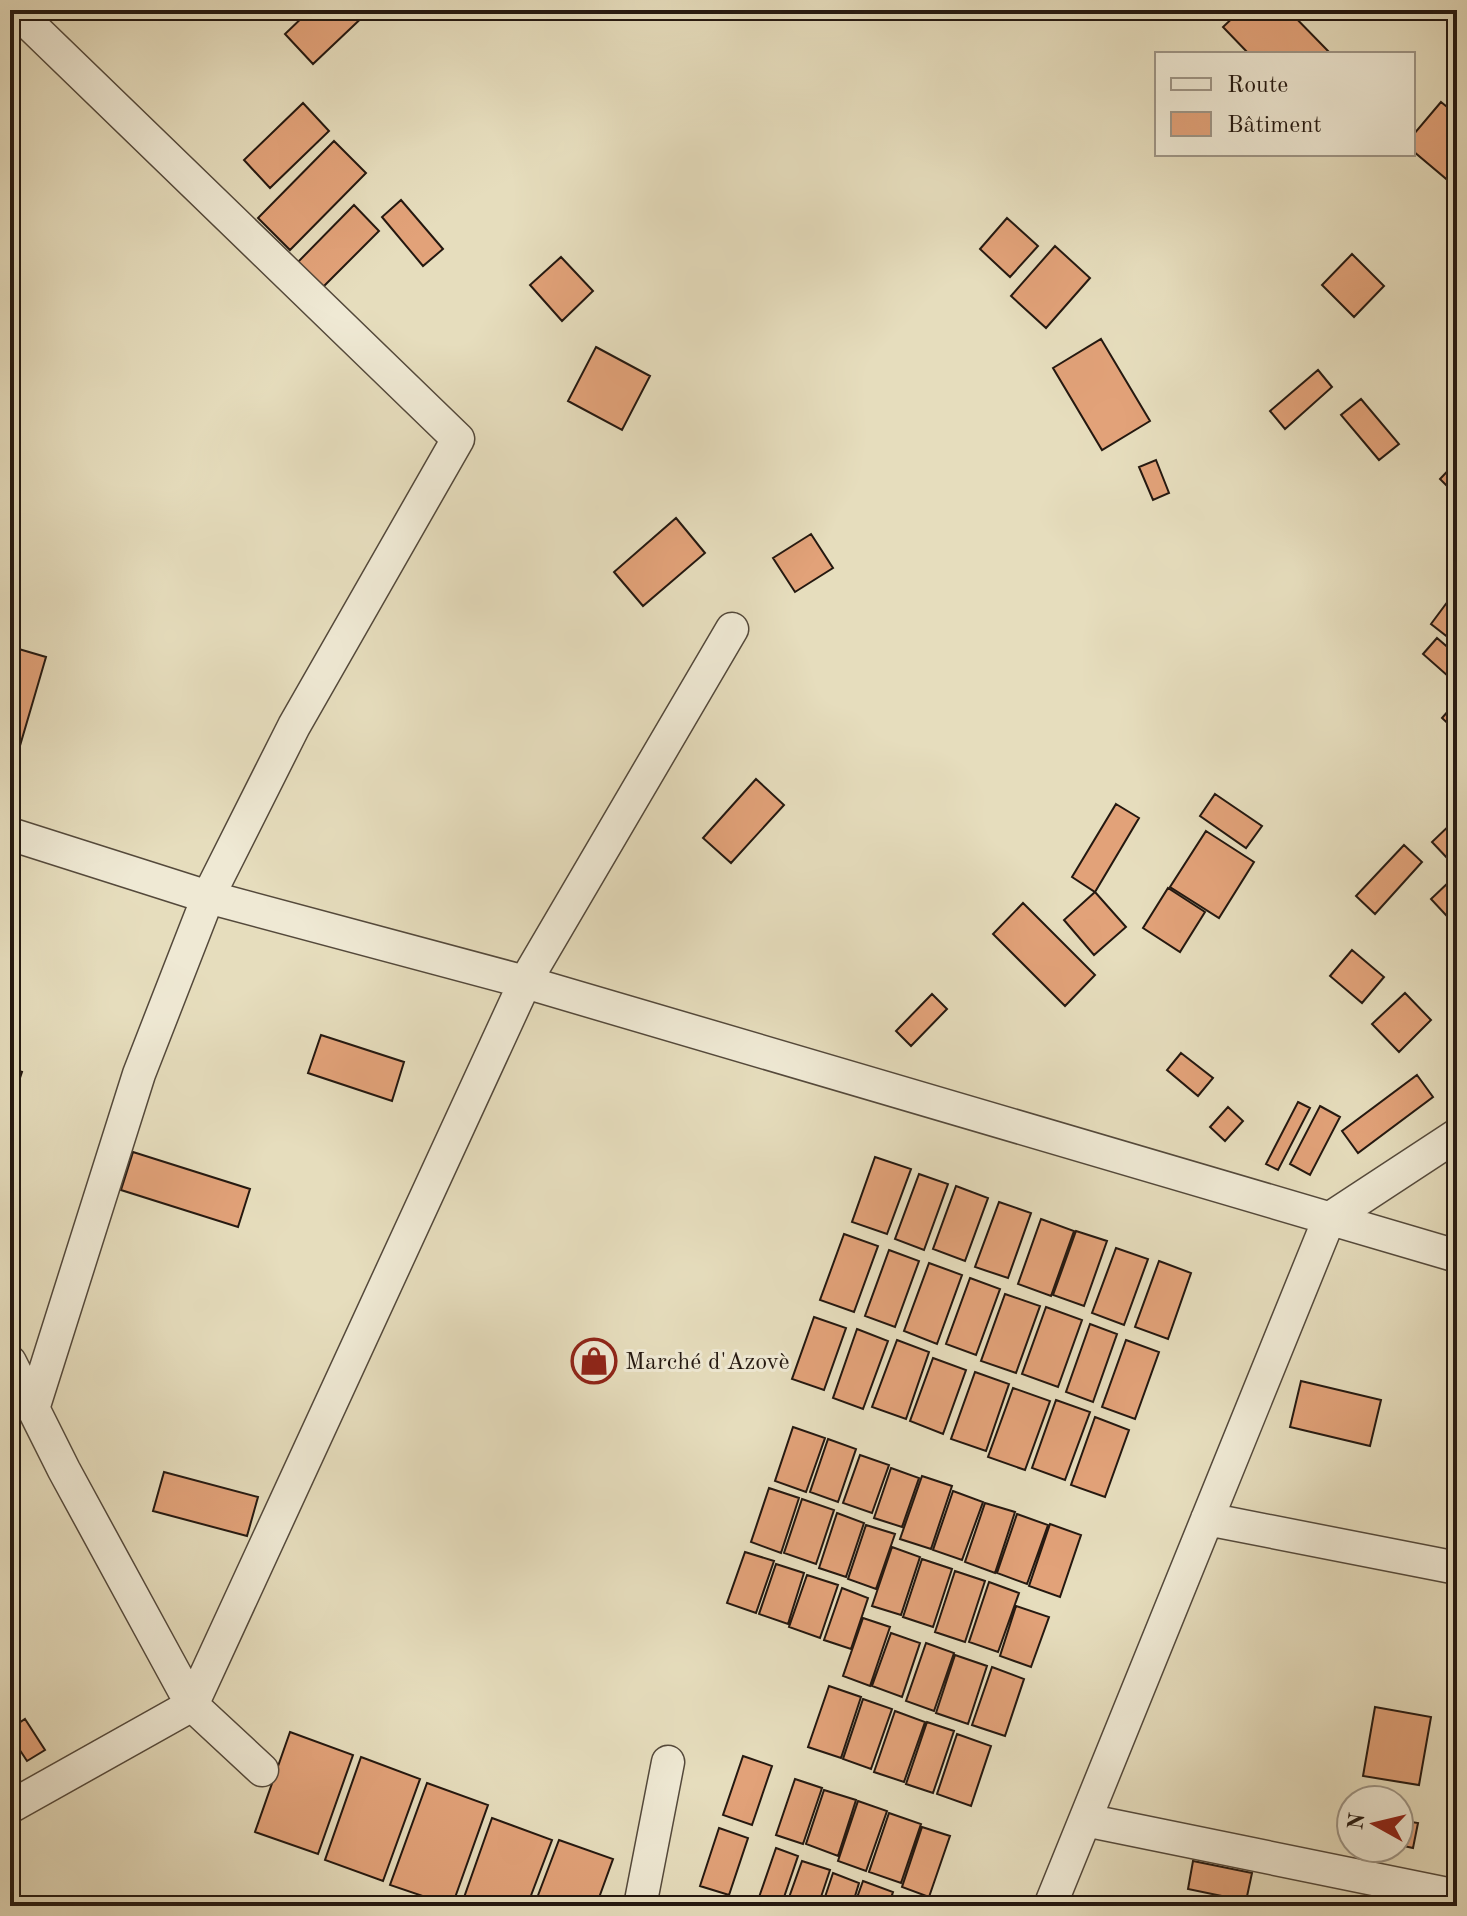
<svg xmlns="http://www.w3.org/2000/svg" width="1467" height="1916" font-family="'Old Standard TT',serif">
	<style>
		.building { fill: #e2a279; stroke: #241810; stroke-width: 2 }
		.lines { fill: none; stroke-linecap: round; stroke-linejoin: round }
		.minor-casing { stroke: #54493b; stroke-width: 35 }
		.minor { stroke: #efe9d4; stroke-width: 32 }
		.labels { text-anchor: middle; stroke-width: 6; stroke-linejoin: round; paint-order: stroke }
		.poi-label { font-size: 24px; fill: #241810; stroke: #efe9d4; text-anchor: start }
	</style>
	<rect width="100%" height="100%" fill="#e6ddbd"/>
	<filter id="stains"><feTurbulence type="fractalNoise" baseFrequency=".0025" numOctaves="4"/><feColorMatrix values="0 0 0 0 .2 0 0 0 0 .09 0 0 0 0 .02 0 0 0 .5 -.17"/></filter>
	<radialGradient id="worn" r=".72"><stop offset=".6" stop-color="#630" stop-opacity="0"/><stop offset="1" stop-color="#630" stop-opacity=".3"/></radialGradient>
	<path class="building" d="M310,10H370L313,64L285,34Z
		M1241,10H1288L1331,54H1249L1223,27Z
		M1441,102L1457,115V188L1413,151V135Z
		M303,103L329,131L270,188L244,160Z
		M334,141L366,173L290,250L258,218Z
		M401,200L443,249L423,266L382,217Z
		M354,205L379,231L323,287L298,262Z
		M1007,218L1038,246L1010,277L980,249Z
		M1055,246L1090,278L1046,328L1011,296Z
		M1352,254L1384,286L1354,317L1322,285Z
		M561,257L593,291L562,321L530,285Z
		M1101,339L1150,421L1102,450L1053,368Z
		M596,347L650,376L622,430L568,401Z
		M1318,370L1332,387L1285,429L1270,411Z
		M1361,399L1399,444L1379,460L1341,415Z
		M1156,460L1169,493L1153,500L1139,467Z
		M1457,461V496L1440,479Z
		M676,518L705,553L643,606L614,572Z
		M811,534L833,568L795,592L773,558Z
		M1457,589V637L1454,642L1431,624Z
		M1437,638L1451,650L1457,643V684L1423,654Z
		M12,647L46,657L12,773L10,653Z
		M1457,701V732L1442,718Z
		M756,779L784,805L731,863L703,838Z
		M1215,794L1262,826L1246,848L1200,816Z
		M1116,804L1139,818L1095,892L1072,877Z
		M1457,818V853L1449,860L1432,842Z
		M1206,831L1254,862L1219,918L1170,887Z
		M1404,845L1422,862L1375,914L1356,896Z
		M1450,881L1457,888V927L1431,899Z
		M1168,888L1205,912L1180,952L1143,928Z
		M1095,892L1126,927L1094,955L1064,920Z
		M1023,903L1095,975L1065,1006L993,934Z
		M1352,950L1384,977L1362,1003L1330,976Z
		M1405,993L1431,1020L1399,1052L1372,1024Z
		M932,994L947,1009L911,1046L896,1031Z
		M321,1035L404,1062L392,1101L308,1073Z
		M1181,1053L1213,1078L1198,1096L1167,1070Z
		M10,1068L22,1072L10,1108Z
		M1417,1075L1433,1097L1358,1153L1342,1131Z
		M1298,1102L1310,1108L1278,1170L1266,1164Z
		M1320,1106L1340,1117L1310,1175L1290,1164Z
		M1228,1107L1243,1121L1225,1141L1210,1127Z
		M133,1152L250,1189L238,1227L121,1190Z
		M875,1157L911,1169L887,1234L852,1222Z
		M919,1174L948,1184L924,1250L895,1239Z
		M956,1186L988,1198L965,1261L933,1249Z
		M999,1202L1031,1213L1008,1278L975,1267Z
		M1041,1219L1074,1231L1051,1296L1018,1284Z
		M1076,1231L1107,1241L1084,1306L1053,1295Z
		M844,1234L878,1246L854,1312L820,1300Z
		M1116,1248L1148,1259L1124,1325L1092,1313Z
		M889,1250L919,1261L895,1327L865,1316Z
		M1159,1261L1191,1273L1168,1339L1135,1327Z
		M929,1263L962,1275L937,1344L904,1331Z
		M970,1278L1000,1289L976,1355L946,1344Z
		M1005,1294L1040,1306L1016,1373L981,1361Z
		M1046,1307L1082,1320L1058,1387L1022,1374Z
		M814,1317L846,1328L824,1390L792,1379Z
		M1090,1324L1117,1334L1093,1402L1066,1392Z
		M857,1329L888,1341L863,1409L833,1398Z
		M897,1340L929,1352L906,1419L872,1407Z
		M1126,1340L1159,1352L1135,1419L1102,1407Z
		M933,1358L966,1370L943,1434L910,1421Z
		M975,1372L1009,1384L986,1451L951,1439Z
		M1301,1381L1381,1400L1370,1446L1290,1427Z
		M1013,1388L1050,1401L1025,1470L988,1457Z
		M1056,1400L1090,1412L1065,1480L1032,1468Z
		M1095,1417L1129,1430L1105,1497L1071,1485Z
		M793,1427L825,1438L806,1492L775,1481Z
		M828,1439L856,1449L838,1502L810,1492Z
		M860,1455L889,1465L872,1513L843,1503Z
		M891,1468L919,1478L902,1527L874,1518Z
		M164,1472L258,1497L247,1536L153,1511Z
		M922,1476L952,1486L931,1549L900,1539Z
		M769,1488L799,1498L781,1553L751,1542Z
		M953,1491L983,1502L962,1560L933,1550Z
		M802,1499L834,1510L816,1564L784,1553Z
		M985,1503L1015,1512L995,1573L965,1562Z
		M837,1513L864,1523L846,1577L819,1568Z
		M1017,1514L1048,1525L1027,1584L997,1573Z
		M1050,1524L1081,1535L1060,1597L1029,1586Z
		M866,1525L895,1534L876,1589L848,1579Z
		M892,1547L920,1557L901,1615L872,1606Z
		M745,1552L774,1561L756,1613L727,1603Z
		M922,1559L952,1569L933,1627L903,1617Z
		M776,1564L804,1573L788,1624L759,1614Z
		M955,1571L985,1581L965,1642L935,1632Z
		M807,1575L838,1585L820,1638L789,1627Z
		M989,1582L1019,1593L998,1652L969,1642Z
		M842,1588L868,1598L851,1649L824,1640Z
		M1016,1606L1049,1617L1031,1667L1000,1656Z
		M863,1618L890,1627L870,1686L843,1676Z
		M891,1633L920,1643L902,1697L872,1686Z
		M926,1643L954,1653L934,1711L906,1701Z
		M955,1655L987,1666L968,1724L936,1713Z
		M992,1667L1024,1679L1005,1736L972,1725Z
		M829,1686L861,1697L841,1758L808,1747Z
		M863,1699L892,1709L871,1769L843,1759Z
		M1375,1707L1431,1717L1419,1785L1363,1776Z
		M895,1711L925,1722L904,1782L874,1772Z
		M25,1719L45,1750L27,1761L10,1735V1729Z
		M927,1722L954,1731L933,1793L906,1784Z
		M290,1732L353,1755L318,1854L255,1832Z
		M957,1734L991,1746L971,1806L937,1794Z
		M743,1756L772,1766L752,1825L723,1815Z
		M361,1757L420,1779L383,1881L325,1860Z
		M795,1779L822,1788L803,1844L776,1835Z
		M427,1783L488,1805L452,1906L390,1885Z
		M824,1790L856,1800L838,1856L806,1844Z
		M858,1801L887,1811L866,1871L838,1861Z
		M889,1813L921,1824L901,1883L869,1872Z
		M492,1818L552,1840L527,1906H461Z
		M1399,1820L1418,1823L1413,1848L1399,1845Z
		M922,1827L950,1836L929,1897L902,1887Z
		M719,1828L748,1838L729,1895L700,1886Z
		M559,1840L613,1859L596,1906H534Z
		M776,1848L798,1856L781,1906H756Z
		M802,1861L830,1870L818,1906H786Z
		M1193,1861L1252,1873L1246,1901L1188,1889Z
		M833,1873L859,1883L852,1906H822Z
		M863,1881L893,1892L888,1906H854Z
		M894,1896L924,1906H891Z"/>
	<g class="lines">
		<g class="minor-casing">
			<path id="minor" d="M15,10L458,439L294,726L208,897L139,1074L33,1409
				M10,834L208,897L525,982L1457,1256
				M10,1362L64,1470L192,1705L262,1770
				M1207,1519L1457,1568
				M10,1807L192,1705L525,982L732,629
				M1085,1820L1457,1896
				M640,1906L668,1762
				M1050,1906L1329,1219L1457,1135"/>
		</g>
		<use href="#minor" class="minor"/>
	</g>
	<defs>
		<g id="shop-ring" transform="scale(2.3)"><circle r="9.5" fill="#efe9d4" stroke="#8f2418" stroke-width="1.5"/><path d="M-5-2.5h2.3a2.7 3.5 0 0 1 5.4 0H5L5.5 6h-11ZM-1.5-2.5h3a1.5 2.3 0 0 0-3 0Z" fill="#8f2418"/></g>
	</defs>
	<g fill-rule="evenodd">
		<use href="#shop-ring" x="594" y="1361"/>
	</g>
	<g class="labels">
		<g class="poi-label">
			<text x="625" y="1369">Marché d'Azovè</text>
		</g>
	</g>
	<rect width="1467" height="1916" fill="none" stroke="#e6ddbd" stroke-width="40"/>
	<rect x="12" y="12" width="1443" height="1892" fill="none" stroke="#241810" stroke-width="4"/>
	<rect x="20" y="20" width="1427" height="1876" fill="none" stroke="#241810" stroke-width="2"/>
	<rect x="1155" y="52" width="260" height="104" fill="#efe9d4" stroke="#9e9586" stroke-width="2"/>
	<rect x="1171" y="78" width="40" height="12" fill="#efe9d4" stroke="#9e9586" stroke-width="2"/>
	<text x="1227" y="92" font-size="24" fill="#241810">Route</text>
	<rect x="1171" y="112" width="40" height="24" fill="#e2a279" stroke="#9e9586" stroke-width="2"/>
	<text x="1227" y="132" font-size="24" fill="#241810">Bâtiment</text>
	<g transform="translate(1375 1824) rotate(278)"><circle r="38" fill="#efe9d4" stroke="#9e9586" stroke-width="2"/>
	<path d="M0-6L14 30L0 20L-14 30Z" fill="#8f2418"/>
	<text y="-12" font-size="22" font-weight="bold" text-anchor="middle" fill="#241810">N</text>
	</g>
	<rect width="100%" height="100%" filter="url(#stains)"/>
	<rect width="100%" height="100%" fill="url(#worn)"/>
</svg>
